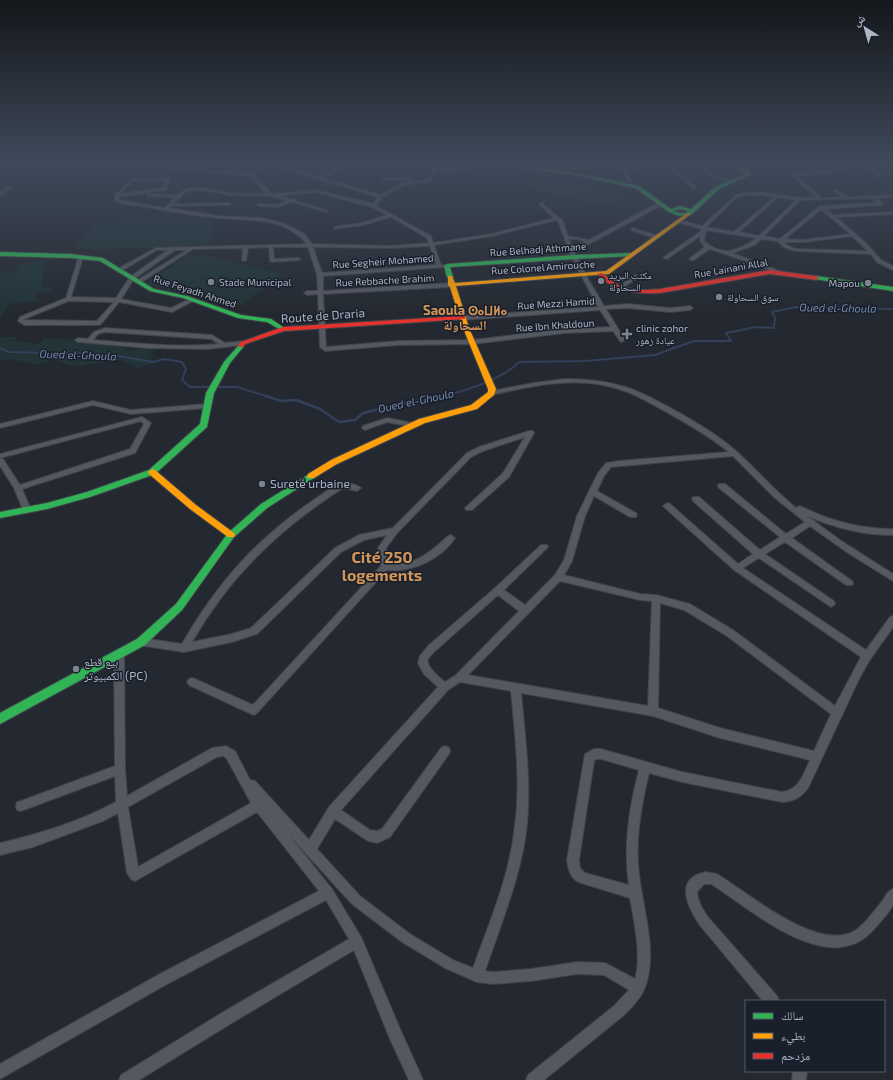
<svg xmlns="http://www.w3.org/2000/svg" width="893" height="1080" font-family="'Exo 2','Noto Naskh Arabic','Noto Sans Tifinagh',sans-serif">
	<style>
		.green { fill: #223438 }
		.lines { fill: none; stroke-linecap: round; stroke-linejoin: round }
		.stream-far1 { stroke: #32405a; stroke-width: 2 }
		.stream { stroke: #32405a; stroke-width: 2.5 }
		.street-casing { stroke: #40434a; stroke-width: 2 }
		.fast-casing { stroke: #40434a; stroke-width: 2 }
		.slow-casing { stroke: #40434a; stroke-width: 2 }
		.jam-casing { stroke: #40434a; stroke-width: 2 }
		.street { fill: #545860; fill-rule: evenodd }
		.fast { fill: #30b455; fill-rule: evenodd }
		.slow { fill: #ff9f0a; fill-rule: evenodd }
		.jam { fill: #e5322d; fill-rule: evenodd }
		.poi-dot { fill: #7d8391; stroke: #191f2b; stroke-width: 1.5 }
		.labels { text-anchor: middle; stroke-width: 3; stroke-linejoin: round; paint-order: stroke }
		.far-street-label { font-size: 10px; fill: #adb4c4; stroke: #191f2b }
		.far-poi-label { font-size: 10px; fill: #adb4c4; stroke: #191f2b; text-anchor: start }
		.far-water-label { font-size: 11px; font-style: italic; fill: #7489ad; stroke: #191f2b }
		.street-label { font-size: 12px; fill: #adb4c4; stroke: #191f2b }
		.poi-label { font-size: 12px; fill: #adb4c4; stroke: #191f2b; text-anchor: start }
		.far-district-label { font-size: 13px; font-weight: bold; fill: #d39659; stroke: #191f2b }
		.district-label { font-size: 16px; font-weight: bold; fill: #d39659; stroke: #191f2b }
	</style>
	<rect width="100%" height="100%" fill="#242931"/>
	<path class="green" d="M536,174L619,194L624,198L601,206L519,184Z
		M167,214L215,220L209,247L75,249L94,222Z
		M187,255L208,256L283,274L241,305L146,284Z
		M51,259V261L45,262L42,287L51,286L50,291L36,293L35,297L38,298L37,301L8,304L2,317H0V273H15L17,267L24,263Z
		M0,337H17L14,341L40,344L43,338L125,343L127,350L129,351L152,348L154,350L151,354L153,362L141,368C133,368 128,361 119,360C105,360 91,366 77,366C68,367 61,359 53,360C47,361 42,365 36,364C22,364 14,356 0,361Z"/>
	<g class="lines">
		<path class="stream-far1" d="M0,348L9,352L106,354L153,362L164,359L182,362L186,369L182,380L190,387H237L269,397
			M442,397C468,389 500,381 519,362L585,361L655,355L694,341H731L726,333L756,327L774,328L775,318L772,312L796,307L893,309"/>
		<path class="stream" d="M266,396L281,401L296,400L320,409L339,422L355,420L363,413L408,402L437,399L446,396"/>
		<g class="street-casing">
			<path id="street" d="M220,161L269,163L319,177L336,167L311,161H318L340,166L406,161L405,163L341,168L323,178L381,195L403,183L427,180L435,167H437L430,182L405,185L382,197L376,206L431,236L433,243L492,234L554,218L540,205V203H542L559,218L562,219L568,236L589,240L658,203H662V205L574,252L588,279L604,306L628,304L670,308L690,306L693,308L690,310L670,312L628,308L606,309L625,340L622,342L620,341L613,331L565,333L473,344L399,345L325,351L320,347L318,294L307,295L304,293L307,291H318L317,275L308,247H273L274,259L298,258L300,259V260L272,262L270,261L269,247L248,248L246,260L244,261L242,260L243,248L193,249L140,283H136V281L187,250H175L134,279L121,299L171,308L190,299L195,300L172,312L119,302L101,324L99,325H24L18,321L20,317L66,298L79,256L83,257L71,297L116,298L130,277L168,250H157L125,269H121V267L156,248L307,244C284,216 249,221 218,218C193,216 169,211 145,207C136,205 123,205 115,201V195L132,179H170L166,190L118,197L119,200L165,208L175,197L148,196H147V194L178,195C191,182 213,190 229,193C242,194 255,193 267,194L251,176L157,167L159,166L251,174L265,165ZM270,165L378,197L373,204L316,190L272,194L254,175ZM133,181H166L163,188L120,194ZM191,190L217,192L230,195L271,196L287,201L277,205L259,204L257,205L259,206L278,207L291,202L327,212V210L295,201V199H291L278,196L316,192L372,207L387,215L362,223L334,227V229L363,225L391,217L427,238L429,243L391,246L312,244L303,233L285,224L263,218L219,216L169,208L171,206L229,205L231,204L229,203L174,204L185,192ZM557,220L558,221L572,258L598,307L463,316L460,318L463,320L600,310L611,327L565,329L473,340L399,341L326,347L323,294L451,287L454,285L451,283L323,291V276L447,267H449V265H441L434,245L492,236ZM569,239H577L585,242L572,248ZM430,246L436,265L322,273L313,247L391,248ZM69,301L114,302L97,321L24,320V319Z
				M534,161H539L535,164V169L533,170L531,169V163Z
				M582,161H586L569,174H567V172Z
				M627,161H632L626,165L625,167L664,164L662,162L665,161L697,188L694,189L667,166L625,169L634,186L631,187L621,168L623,163Z
				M693,161H697L717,176L734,182L732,183L715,178Z
				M849,161L861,163L885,173L875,177V175L879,173L859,165L828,173L796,176L822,198L843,197L835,192L834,191L836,190L848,197L893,195V197L877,198L883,204L881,205L827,209L833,215L893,212V214L836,217L866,243L881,260L893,266V270L877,262L871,254L796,251L785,248L777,241L761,239L755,245L732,253L780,271V273H776L760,266L710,249L694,260H690V258L705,247L700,241V236L667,259L663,258L701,231V229L678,222V220L702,226L736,195L744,193L760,192L792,197L817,198L792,176V174L828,171L855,164ZM744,195H760L774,197L734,232L706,227L737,197ZM778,197L796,200L759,236L739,232ZM872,198L877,203L820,206L780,239L764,236L800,200ZM822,210L850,234L804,240L785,239L819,211ZM706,230L756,238C751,243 735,251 727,251C721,252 708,245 704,241ZM852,236L868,251L796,249L789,246L783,242H804Z
				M383,178H411L413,179L411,180H382Z
				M8,187L11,188L0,196V193Z
				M633,228L658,236V237L654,238L631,230V229Z
				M635,275L640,276L621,289H617V287Z
				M105,328L212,335L225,343L243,341L246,343L243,345L207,349L148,348L78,342L75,340L78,338L88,339L94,332ZM105,332L211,339L219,344C178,348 135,343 93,340L98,334Z
				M564,379C582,379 600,380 618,385C639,390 657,401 676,411C697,423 718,435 736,451C757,470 774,490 796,508L799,506L802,507C831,521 860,529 893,529V535C863,535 835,528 807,516L840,540L893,574V581L848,553L810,526L792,538L852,581L853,583L852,585H846L785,542L765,554L834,601L835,603L834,605L831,607L759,558L743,568L866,650L890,617L893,616V627L869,661L858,681L808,788C800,798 795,801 782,802L682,782L649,773C642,802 636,833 638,863C640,903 661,954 643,992C638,1001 631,1008 624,1015L544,1080H526L528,1075L614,1006L629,990L604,975L577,974L531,981L493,984L477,982L445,968L402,942L352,904L288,834L332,889L361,937L400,1029L423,1080H409L390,1039L354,950L235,1021L139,1080H119L121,1075L225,1011L349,939L326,900L167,984L0,1079V1064L158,975L319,891L257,812L135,881L131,879L127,873L118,813L103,821L33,847L0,855V843C40,834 81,821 116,802L115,776L21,811L17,810L16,806L17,802L21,801L115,766L114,654L116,651L119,650L122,651L124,654L125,769L127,796L212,748L226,746L235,751L250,780L255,781L309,840L329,807L438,687L424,674L418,663L420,656L428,646L495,588L541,545H547L548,547L504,590L525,605L555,575L564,560L577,516L598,473L606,463L619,461L729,452C710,437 690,425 670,414C652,404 634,393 615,388C575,376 531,386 491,395L488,393L491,391L534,383ZM733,456L775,498L805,522L786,534L725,484H719L718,486L719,488L780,537L760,550L699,497H693L692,499L693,501L753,554L738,564L670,504L667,503L663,506L734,570L861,657L835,706L733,630L690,604L656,595L640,594L564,575L572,561L585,516L594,496L630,517H636L637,515L636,513L597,491L604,476L611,467ZM560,581L640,600L652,601L648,706L468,675ZM498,595L519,611L456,675L445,682C440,678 425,666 428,659C429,657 432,654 434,652ZM660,603L684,610L727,636L831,714L814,751L720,728L658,708ZM460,682L511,691C515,736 521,781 515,825C510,875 490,921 473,968L453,960L410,934L360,896L317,849L335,819L368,841L377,843L390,837L449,754L450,751L449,748L445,746L441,748L382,829L377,831L370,830L341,810L448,690ZM521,693L653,716L720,738L810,760C803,775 800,789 782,792L682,772L601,749H594L585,754L567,860C568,869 570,877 578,882L630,898C634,921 642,956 635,979L605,963L577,962L531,969L493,972L485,971C501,923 522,875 527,824C531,780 525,736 521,693ZM224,756L227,759L251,803L138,867L128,807L217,757ZM596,759H601L639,770C629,808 623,846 629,885L585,873L580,868L579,860L594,761Z
				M93,401L131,410L207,404L210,406L207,408L131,414L93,405L0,428V424Z
				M142,417L151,423L135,453L22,489L31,510L27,513L24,512L14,488L0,466V459H3L20,485L130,449L144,424L141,421L0,458V454Z
				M387,418L413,423L416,425L413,427L387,422L365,430L362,428L363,426Z
				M529,431H533L534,433L509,477L472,510H466L465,508L503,473L525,437L483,451L471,457L398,532L386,548L389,564C413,567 431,552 448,536L451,535L455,538C441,559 412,573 387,570L257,713L254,715L247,712L189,685L187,682L189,679L192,678L195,679L253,705L381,566L378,548L387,535L364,540L341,552L257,634L232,642L184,652L138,645L136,642L138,639L141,638L182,644C224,571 268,528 339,483C345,482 357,484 361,488L357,491L343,488C279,529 230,576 192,642L232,634L251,628L335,548L359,535L393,528L467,453L479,447Z
				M706,872L717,874C749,893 818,954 856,930C865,924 876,909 883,900C886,895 888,891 893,889C893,894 893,899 893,904C892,910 879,923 875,928C831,982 751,909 711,884H704L697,892C698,902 702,908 707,916L777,996L779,1001H763L699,924C687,906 674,878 706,872Z
				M793,1071H807L806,1080H792Z"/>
		</g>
		<g class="fast-casing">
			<path id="fast" d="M401,161H407L424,166L453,169L491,162L576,173L639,186L671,209L680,206L691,209L715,187L746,174L731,161C738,161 748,168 750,175L719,189L691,215L679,216L669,212L635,188L576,175L491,164L453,171L424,168ZM680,209L687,211V213H680L674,211Z
				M0,252L71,254L103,258L154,289L187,296L241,315L271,319L286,329L281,330L267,322L238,318L183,298L150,291L100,261L71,258L0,256Z
				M631,253L633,254V256L574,259L450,267L453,277L450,279L447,277L444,266L447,264L574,255Z
				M816,276L893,287V291L814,279L813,278Z
				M241,344L244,346L230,363L214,393L207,427L155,474L90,497L47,509L0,518V512L47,503L87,492L149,470L200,424L206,393L224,362L239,345Z
				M311,473L315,476L314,478L267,508L234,537L182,610L145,645L0,724V713L137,639L176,604L228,533L261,504Z"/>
		</g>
		<g class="slow-casing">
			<path id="slow" d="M687,213L691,214L609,274L456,286L469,328L496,389L494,395L477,409L425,423L337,464L314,478H308L307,476L308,474L331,460L419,419L471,405L488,392V389L463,328L450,287L448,285V276H452L455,283L606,271Z
				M152,469L155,470L196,505L234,533L235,535L234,537H228L190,509L149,474L148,472Z"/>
		</g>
		<g class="jam-casing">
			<path id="jam" d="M770,270L816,276L819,278L816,280L770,274L660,293C635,294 616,293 597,274L602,273L621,287L644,290L660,289Z
				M463,316L465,317V319L284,331L245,344L243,347H239L238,346L241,342L283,327Z"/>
		</g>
		<use href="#street" class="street"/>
		<use href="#fast" class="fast"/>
		<use href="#slow" class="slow"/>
		<use href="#jam" class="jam"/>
	</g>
	<linearGradient id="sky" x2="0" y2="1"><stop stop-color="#14171b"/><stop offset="0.52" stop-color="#3f495a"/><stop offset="1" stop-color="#3f495a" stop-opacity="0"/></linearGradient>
	<rect width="893" height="312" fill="url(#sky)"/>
	<g class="poi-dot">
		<circle cx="601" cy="281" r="4"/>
		<circle cx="211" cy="282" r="4"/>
		<circle cx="868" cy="283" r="4"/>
		<circle cx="719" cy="297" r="4"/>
		<path d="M625 328h4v4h4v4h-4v4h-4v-4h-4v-4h4z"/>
		<circle cx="262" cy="484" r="4"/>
		<circle cx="76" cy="669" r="4"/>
	</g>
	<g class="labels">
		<g class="far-street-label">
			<text transform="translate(538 249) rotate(-4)" y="4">Rue Belhadj Athmane</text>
			<text transform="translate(383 261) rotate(-4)" y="4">Rue Segheir Mohamed</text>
			<text transform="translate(543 267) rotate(-4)" y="4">Rue Colonel Amirouche</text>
			<text transform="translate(731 268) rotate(-10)" y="4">Rue Laïnani Allal</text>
			<text transform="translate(385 280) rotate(-3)" y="4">Rue Rebbache Brahim</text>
			<text transform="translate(195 291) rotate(18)" y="4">Rue Feyadh Ahmed</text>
			<text transform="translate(556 303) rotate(-4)" y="4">Rue Mezzi Hamid</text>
			<text transform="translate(555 325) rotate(-4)" y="4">Rue Ibn Khaldoun</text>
		</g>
		<g class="far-poi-label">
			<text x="609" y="279">مكتب البريد<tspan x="609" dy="12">السحاولة</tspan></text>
			<text x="219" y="286">Stade Municipal</text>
			<text x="860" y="287" text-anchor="end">Mapou</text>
			<text x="727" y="301">سوق السحاولة</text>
			<text x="636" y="332">clinic zohor<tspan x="636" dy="12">عيادة زهور</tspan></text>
		</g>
		<g class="far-water-label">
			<text transform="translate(838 308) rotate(1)" y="4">Oued el-Ghoula</text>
			<text transform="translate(78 355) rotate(2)" y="4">Oued el-Ghoula</text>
			<text transform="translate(416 401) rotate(-12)" y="4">Oued el-Ghoula</text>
		</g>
		<g class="street-label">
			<text transform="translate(323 316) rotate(-4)" y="4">Route de Draria</text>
		</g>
		<g class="poi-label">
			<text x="270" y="488">Sureté urbaine</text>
			<text x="84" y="666">بيع قطع<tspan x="84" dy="14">الكمبيوتر (PC)</tspan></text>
		</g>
		<g class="far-district-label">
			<text x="465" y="315">Saoula ⵙⴰⵡⵍⴰ<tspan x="465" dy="15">السحاولة</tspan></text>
		</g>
		<g class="district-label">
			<text x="382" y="563">Cité 250<tspan x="382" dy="18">logements</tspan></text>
		</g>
	</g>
	<rect x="745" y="1000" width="140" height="72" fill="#191f2b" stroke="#545b68"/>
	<rect x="753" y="1013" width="20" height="6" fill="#30b455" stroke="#545b68"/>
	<text x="781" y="1020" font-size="12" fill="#adb4c4">سالك</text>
	<rect x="753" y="1033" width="20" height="6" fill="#ff9f0a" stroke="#545b68"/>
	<text x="781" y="1040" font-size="12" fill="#adb4c4">بطيء</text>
	<rect x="753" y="1053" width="20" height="6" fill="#e5322d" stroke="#545b68"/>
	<text x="781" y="1060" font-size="12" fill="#adb4c4">مزدحم</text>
	<g transform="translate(865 28) rotate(323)" stroke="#191f2b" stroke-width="3" paint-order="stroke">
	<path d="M0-3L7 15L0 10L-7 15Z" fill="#adb4c4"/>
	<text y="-6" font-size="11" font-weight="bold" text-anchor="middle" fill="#adb4c4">ش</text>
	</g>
</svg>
